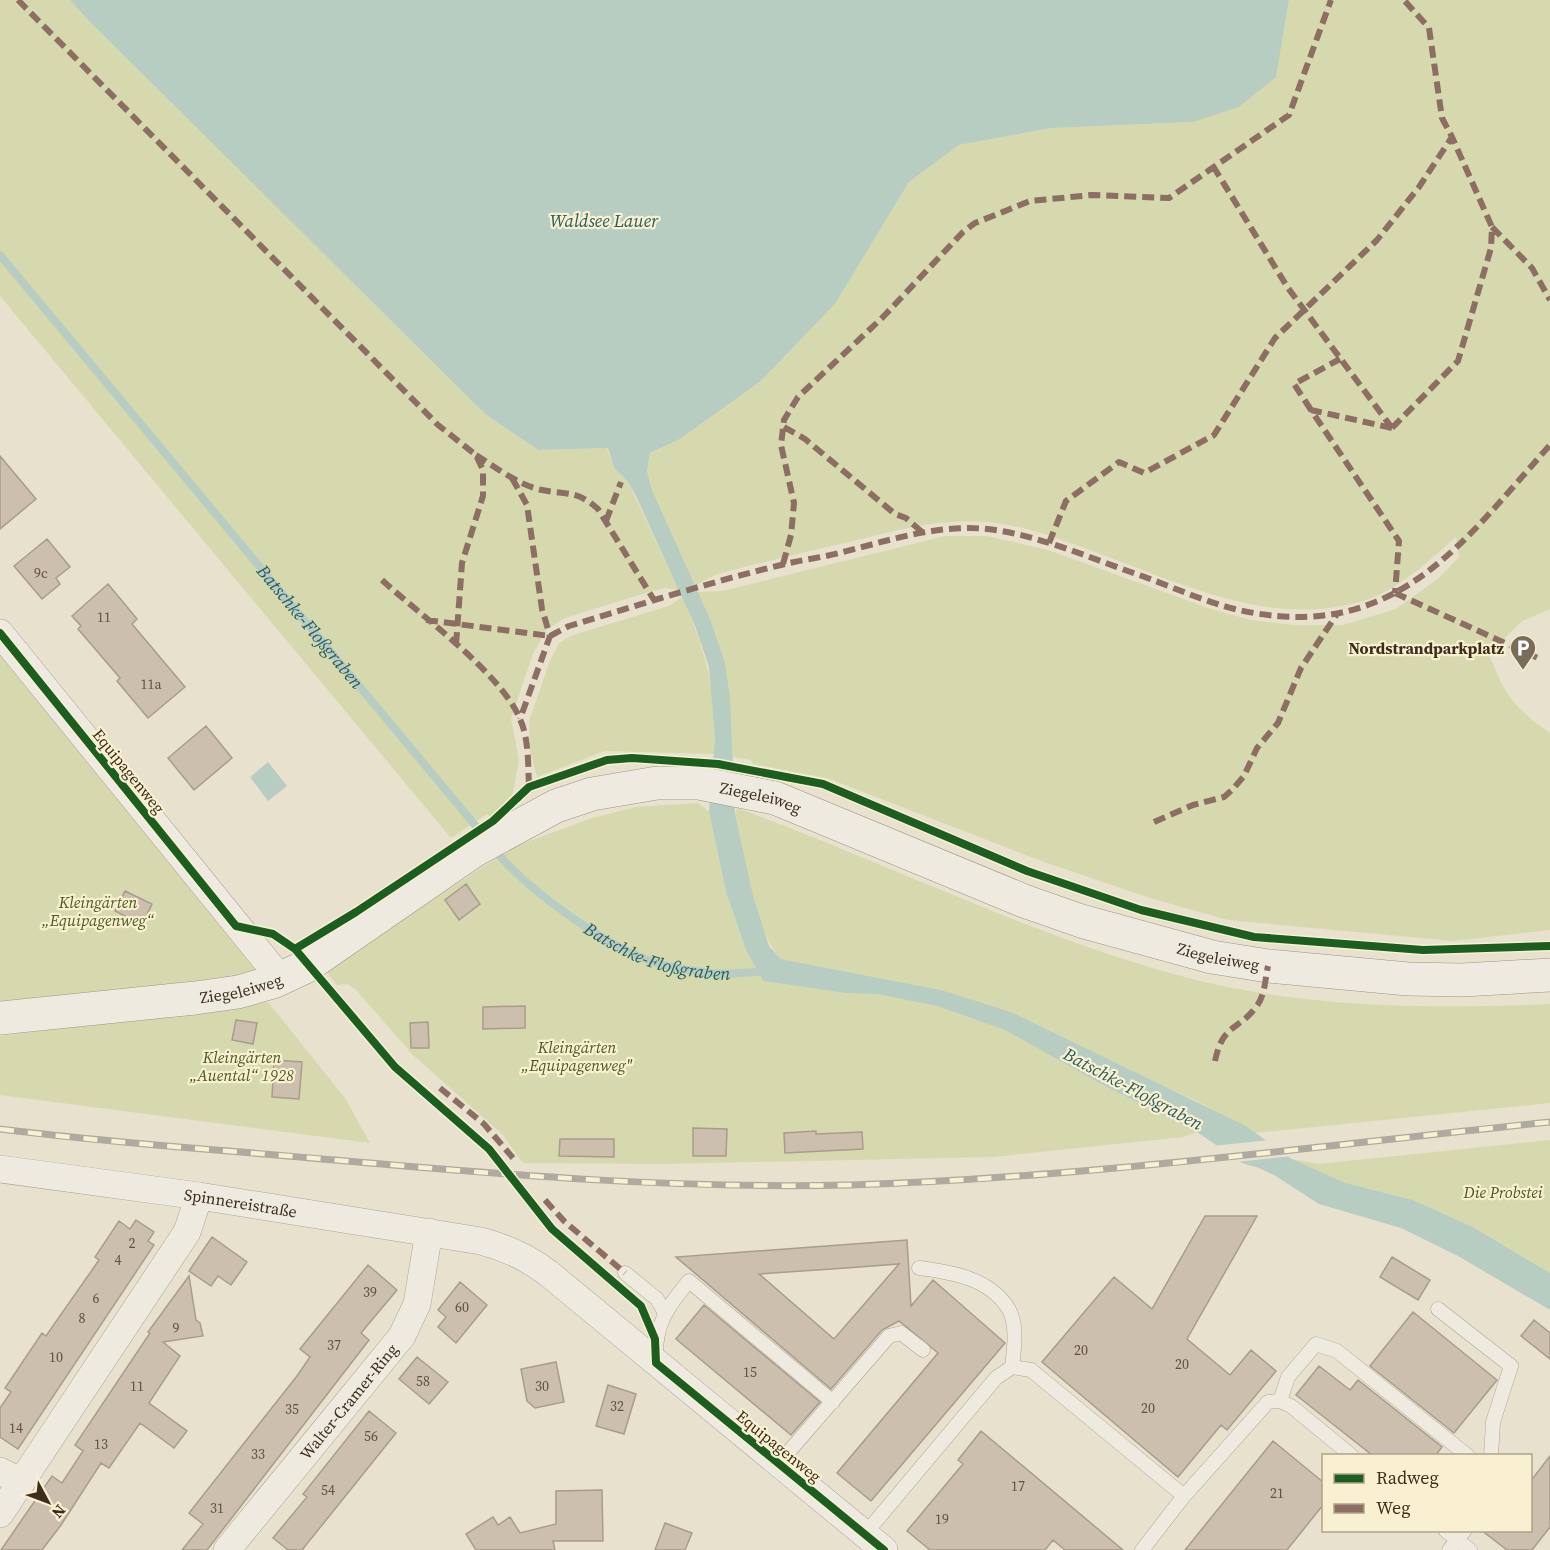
<svg xmlns="http://www.w3.org/2000/svg" width="1550" height="1550" font-family="'Source Serif 4',serif">
	<style>
		.green { fill: #d6d9ae }
		.water { fill: #b8cdc2 }
		.pier { fill: #e8e1cd }
		.lines { fill: none; stroke-linecap: round; stroke-linejoin: round }
		.stream { stroke: #b8cdc2; stroke-width: 8 }
		.building { fill: #ccbfad; stroke: #a89c8c; stroke-width: 1.5; fill-rule: evenodd }
		.service-casing { stroke: #ada596; stroke-width: 15 }
		.minor-casing { stroke: #ada596; stroke-width: 28 }
		.secondary-casing { stroke: #9c9586; stroke-width: 34 }
		.service { stroke: #efeadf; stroke-width: 14 }
		.minor { stroke: #efeadf; stroke-width: 27 }
		.secondary { stroke: #efeadf; stroke-width: 33 }
		.rail-casing { stroke: #aeaaa0; stroke-width: 7 }
		.rail { stroke: #f9f0d2; stroke-width: 4.5; stroke-dasharray: 14; stroke-linecap: butt }
		.quiet { stroke: #8d6e63; stroke-width: 6; stroke-dasharray: 12 6; stroke-linecap: butt }
		.cycleway-casing { stroke: #f9f0d2; stroke-width: 11 }
		.cycleway { stroke: #1b5e20; stroke-width: 8 }
		.labels { text-anchor: middle; stroke-width: 4.5; stroke-linejoin: round; paint-order: stroke }
		.number-label { font-size: 14px; fill: #615240 }
		.poi-label { font-size: 16px; font-weight: bold; fill: #3d2e1c; stroke: #f9f0d2; text-anchor: end }
		.street-label { font-size: 16px; fill: #3d2e1c; stroke: #f9f0d2 }
		.park-label { font-size: 16px; font-style: italic; fill: #4a5b21; stroke: #f9f0d2 }
		.water-label { font-size: 18px; font-style: italic; fill: #2a5e5d; stroke: #f9f0d2 }
	</style>
	<rect width="100%" height="100%" fill="#e8e1cd"/>
	<path class="green" d="M0,0H70L87,19L485,414L538,450L607,448L614,468L628,482L679,590L665,588L652,591L565,618L546,630L533,654L511,719L519,760L513,793L491,818L487,814L451,838L0,296Z
		M1289,0H1550V609L1522,621L1489,654C1505,695 1514,708 1550,733V930L1453,941L1228,920L1150,898L1044,862L827,778L753,764L751,760L732,757L725,663L697,592L722,591L945,536H987L1048,550L1211,609L1251,620L1294,625H1343L1396,609L1439,578L1459,557L1456,537C1429,561 1398,590 1363,601C1270,629 1178,582 1092,551C1059,539 1023,525 987,522C941,518 898,530 853,541C808,551 762,563 717,574L694,586L652,490L647,471L650,453L680,439L761,381L835,304L909,182L959,145L1052,128L1193,122L1276,76Z
		M682,597C705,649 719,695 714,754L605,751L537,777L530,751L529,721L550,661L559,643L573,635L669,606Z
		M0,633L273,982L0,1018Z
		M698,803L709,812L726,892L746,950L763,981L845,993H877L937,1006L1005,1030L1107,1087L1197,1132L1183,1137L993,1157L663,1164L523,1163L502,1134L413,1055L355,989L347,984L337,985L326,971L511,848L592,818L636,807Z
		M737,808C884,862 1025,933 1177,975C1297,1008 1426,1009 1550,1004V1103L1255,1133L1195,1100L941,990L781,959C751,925 744,858 735,814Z
		M268,1002L345,1098L370,1143L0,1095V1036Z
		M1550,1140V1273L1473,1227L1413,1200L1346,1183L1292,1159L1318,1164Z"/>
	<path class="water" d="M70,0H1289L1276,77L1239,107L1193,122L1052,128L959,145L909,182L835,304L761,381L680,439L650,453L647,471L652,490L710,619L725,663L730,698L735,814L753,896L769,946L781,959L941,990L1011,1012L1246,1126L1292,1159L1346,1183L1413,1200L1473,1227L1550,1273V1310L1458,1256L1401,1228L1319,1204L1274,1175L1259,1168L1242,1163L1197,1132L1107,1087L1005,1030L937,1006L877,994L845,993L763,981L746,950L726,892L709,812L715,738L709,667L695,626L636,496L628,482L614,468L608,448L538,450L485,414L87,19Z
		M268,762L287,786L268,801L250,777Z"/>
	<path class="pier" d="M1270,1140L1293,1156L1235,1162L1212,1146Z"/>
	<g class="lines">
		<g class="stream">
			<path id="s1" d="M0,255L485,837"/>
			<path id="s2" d="M494,849C525,888 598,940 645,959C662,966 685,970 703,972C723,976 747,972 767,971"/>
		</g>
	</g>
	<path class="building" d="M0,456L36,499L0,529Z
		M47,539L70,567L56,578L60,584L42,599L14,566Z
		M108,584L137,619L132,624L185,687L148,718L117,681L120,678L78,629L81,626L72,616Z
		M206,726L232,758L194,790L168,758Z
		M466,884L480,904L459,920L445,900Z
		M125,891L152,904L142,925L115,911Z
		M525,1006V1028L483,1029V1007Z
		M236,1020L257,1023L253,1044L232,1040Z
		M428,1022L429,1048H411L410,1023Z
		M274,1060L302,1062L299,1099L272,1097Z
		M693,1128L727,1129L726,1156H693Z
		M816,1131V1134L862,1132L863,1149L785,1153L784,1133Z
		M560,1139H614V1157L559,1156Z
		M1205,1216H1257L1187,1339L1230,1375L1251,1350L1276,1371L1227,1430L1221,1425L1178,1477L1042,1362L1114,1277L1152,1309Z
		M136,1220L154,1232L148,1241L154,1245L18,1449L0,1437V1408L11,1392L5,1388L42,1333L46,1336L99,1260L95,1257L119,1221L130,1229Z
		M212,1237L247,1262L231,1285L218,1276L211,1286L189,1271Z
		M907,1240L911,1306L933,1280L1005,1343L871,1501L837,1473L938,1353L899,1321L882,1330L831,1389L676,1257ZM899,1264L834,1339L759,1274L846,1268Z
		M1392,1257L1430,1280L1418,1300L1380,1277Z
		M368,1265L397,1290L361,1333L369,1340L207,1550H182L203,1524L189,1513L297,1376L310,1357L300,1349Z
		M189,1276L196,1320L200,1323L203,1336L163,1342L180,1356L149,1403L187,1431L174,1448L140,1423L109,1468L101,1463L61,1525L42,1550H1L52,1476L62,1483L83,1451L75,1445L150,1333L148,1332Z
		M460,1282L487,1305L456,1343L438,1327L446,1317L438,1310Z
		M704,1305L820,1402L791,1435L676,1339Z
		M1413,1312L1497,1380L1454,1433L1370,1366Z
		M1534,1320L1550,1333V1359L1521,1336Z
		M417,1357L448,1382L429,1404L399,1379Z
		M556,1362L564,1402L535,1408L527,1401L521,1369Z
		M1319,1366L1350,1390L1358,1380L1442,1447L1436,1455H1372L1296,1395Z
		M608,1385L636,1394L624,1434L596,1426Z
		M369,1411L396,1433L302,1550H288L273,1538L307,1497L303,1494Z
		M981,1431L1123,1550H1065L1053,1540L1045,1550H930L907,1531L963,1464L958,1460Z
		M1273,1441L1323,1482V1505L1287,1550H1185Z
		M1550,1456V1527L1532,1550H1507L1481,1530H1530V1482Z
		M602,1490L603,1541H553L555,1550H476L466,1534L493,1517L498,1525L510,1517L520,1533L556,1524V1491Z
		M665,1523L692,1533L685,1550H655Z"/>
	<g class="lines">
		<g class="service-casing">
			<path id="service" d="M919,1268C951,1272 989,1278 1008,1308C1018,1324 1014,1350 1012,1367
				M625,1273L657,1299L665,1313
				M1438,1309L1511,1366L1493,1422L1491,1456
				M656,1361C654,1326 667,1307 689,1281L833,1402
				M1280,1401L1288,1377L1316,1344L1337,1351L1468,1456
				M779,1463L889,1336L901,1333L923,1350
				M1184,1496L1268,1402L1280,1401L1291,1406L1352,1456
				M1445,1530L1470,1550
				M865,1534L996,1378L1012,1367L1031,1370L1184,1496L1142,1550
				M1449,1550L1465,1530"/>
		</g>
		<g class="minor-casing">
			<g id="minor">
				<path d="M0,633L272,968L273,982"/>
				<path id="s3" d="M0,1169L199,1196L481,1241C507,1248 527,1257 548,1273L884,1550"/>
				<path d="M0,1471L22,1482"/>
				<path d="M0,1514L187,1232L199,1196"/>
				<path id="s4" d="M227,1550L402,1336L417,1304L429,1232"/>
			</g>
		</g>
		<g class="secondary-casing">
			<g id="secondary">
				<path id="s5" d="M0,1018L195,998L238,992L273,982L307,966L475,850L556,806L592,794L657,783H699L775,798L1024,901L1081,921L1212,957L1268,966L1408,979L1462,980L1550,975"/>
			</g>
		</g>
		<use href="#service" class="service"/>
		<use href="#minor" class="minor"/>
		<use href="#secondary" class="secondary"/>
		<g class="rail-casing">
			<path id="rail" d="M0,1129C111,1143 223,1150 335,1160C506,1175 677,1189 850,1185C1084,1178 1317,1146 1550,1122"/>
		</g>
		<use href="#rail" class="rail"/>
		<path class="quiet" d="M18,0L438,425L476,455L483,470V496L462,563L456,645
			M1213,166L1288,288L1392,428
			M1492,227L1532,268L1550,300
			M1311,410L1294,384L1340,359
			M784,427L805,439L895,514L906,518L923,533
			M1392,428L1458,361L1491,248L1492,227L1452,137
			M1392,428L1311,410L1399,541L1395,593
			M476,455C497,468 518,485 542,490C567,495 577,490 598,509L654,600
			M512,478L527,505L542,609L550,636L520,719
			M606,521L621,482
			M1049,543L1066,501L1119,462L1144,473L1214,435L1275,338L1377,240L1419,187L1452,137L1442,118L1429,28L1404,0
			M783,564L791,535L794,503L781,445L784,420L798,397L883,317L963,232L975,223L1030,201L1092,195L1169,198L1289,115L1331,0
			M382,580C420,615 501,673 520,719C529,739 528,765 529,787
			M1395,593L1540,659
			M426,620L550,636
			M550,636L569,626C639,605 710,582 781,565C800,560 820,558 839,553C887,541 937,524 987,529C1040,535 1092,559 1142,576C1178,589 1216,607 1254,613C1399,638 1465,540 1550,445
			M1154,822L1193,805L1224,797L1232,790L1244,776L1257,748L1278,723L1301,668L1337,614
			M1215,1061C1223,1023 1237,1032 1256,1007C1265,996 1265,980 1268,966
			M440,1088L484,1124L513,1158
			M545,1200L564,1221L625,1273"/>
		<g class="cycleway-casing">
			<path id="cycleway" d="M0,633L236,926L273,934L295,949L395,1067L489,1149L552,1229L641,1306L655,1339L656,1363L884,1550
				M295,949L356,912L493,821L529,787L607,760L632,758L718,764L823,784L1027,871L1141,910L1254,937L1423,950L1550,946"/>
		</g>
		<use href="#cycleway" class="cycleway"/>
	</g>
	<defs>
		<g id="parking-pin" transform="scale(1.35)"><path d="M0 17L-7.5 6A9.5 9.5 0 1 1 7.5 6Z" fill="#796d5a" stroke="#f9f0d2"/><path d="M-3.5-5.5H1a3.5 3.5 0 0 1 0 7H-1V5.5H-3.5ZM-1-3.4V-.6H.8a1.4 1.4 0 0 0 0-2.8Z" fill="#fff"/></g>
	</defs>
	<g fill-rule="evenodd">
		<use href="#parking-pin" x="1523" y="648"/>
	</g>
	<g class="labels">
		<g class="number-label">
			<text x="41" y="578">9c</text>
			<text x="104" y="622">11</text>
			<text x="151" y="689">11a</text>
			<text x="132" y="1248">2</text>
			<text x="118" y="1265">4</text>
			<text x="370" y="1297">39</text>
			<text x="96" y="1303">6</text>
			<text x="462" y="1312">60</text>
			<text x="82" y="1323">8</text>
			<text x="176" y="1333">9</text>
			<text x="334" y="1350">37</text>
			<text x="1081" y="1355">20</text>
			<text x="56" y="1362">10</text>
			<text x="1182" y="1369">20</text>
			<text x="750" y="1377">15</text>
			<text x="423" y="1386">58</text>
			<text x="137" y="1391">11</text>
			<text x="542" y="1391">30</text>
			<text x="617" y="1411">32</text>
			<text x="1148" y="1413">20</text>
			<text x="292" y="1414">35</text>
			<text x="16" y="1433">14</text>
			<text x="371" y="1441">56</text>
			<text x="101" y="1449">13</text>
			<text x="258" y="1459">33</text>
			<text x="1018" y="1491">17</text>
			<text x="328" y="1495">54</text>
			<text x="1277" y="1498">21</text>
			<text x="217" y="1513">31</text>
			<text x="942" y="1524">19</text>
		</g>
		<g class="poi-label">
			<text x="1504" y="654">Nordstrandparkplatz</text>
		</g>
		<g class="street-label">
			<text transform="translate(129 771) rotate(51)" y="6">Equipagenweg</text>
			<text dy="6" stroke="none"><textPath href="#s5" startOffset="819">Ziegeleiweg</textPath></text>
			<text dy="6" stroke="none"><textPath href="#s5" startOffset="1305">Ziegeleiweg</textPath></text>
			<text dy="6" stroke="none"><textPath href="#s5" startOffset="243">Ziegeleiweg</textPath></text>
			<text dy="6" stroke="none"><textPath href="#s3" startOffset="243">Spinnereistraße</textPath></text>
			<text dy="6" stroke="none"><textPath href="#s4" startOffset="192">Walter-Cramer-Ring</textPath></text>
			<text transform="translate(779 1446) rotate(39)" y="6">Equipagenweg</text>
		</g>
		<g class="park-label">
			<text x="98" y="908">Kleingärten<tspan x="98" dy="18">„Equipagenweg“</tspan></text>
			<text x="577" y="1053">Kleingärten<tspan x="577" dy="18">„Equipagenweg"</tspan></text>
			<text x="242" y="1063">Kleingärten<tspan x="242" dy="18">„Auental“ 1928</tspan></text>
			<text x="1503" y="1198">Die Probstei</text>
		</g>
		<g class="water-label">
			<text x="604" y="227">Waldsee Lauer</text>
			<text dy="6" stroke="none"><textPath href="#s1" startOffset="484">Batschke‐Floßgraben</textPath></text>
			<text dy="6" stroke="none"><textPath href="#s2" startOffset="198">Batschke‐Floßgraben</textPath></text>
			<text transform="translate(1133 1089) rotate(28)" y="6">Batschke‐Floßgraben</text>
		</g>
	</g>
	<rect x="1322" y="1454" width="210" height="78" fill="#f9f0d2" stroke="#aea289" stroke-width="1.5"/>
	<rect x="1334" y="1474" width="30" height="9" fill="#1b5e20" stroke="#aea289" stroke-width="1.5"/>
	<text x="1376" y="1484" font-size="18" fill="#3d2e1c">Radweg</text>
	<rect x="1334" y="1504" width="30" height="9" fill="#8d6e63" stroke="#aea289" stroke-width="1.5"/>
	<text x="1376" y="1514" font-size="18" fill="#3d2e1c">Weg</text>
	<g transform="translate(48 1502) rotate(131)" stroke="#f9f0d2" stroke-width="4.5" paint-order="stroke">
	<path d="M0-4.5L10 22L0 15L-10 22Z" fill="#3d2e1c"/>
	<text y="-9" font-size="16" font-weight="bold" text-anchor="middle" fill="#3d2e1c">N</text>
	</g>
</svg>
